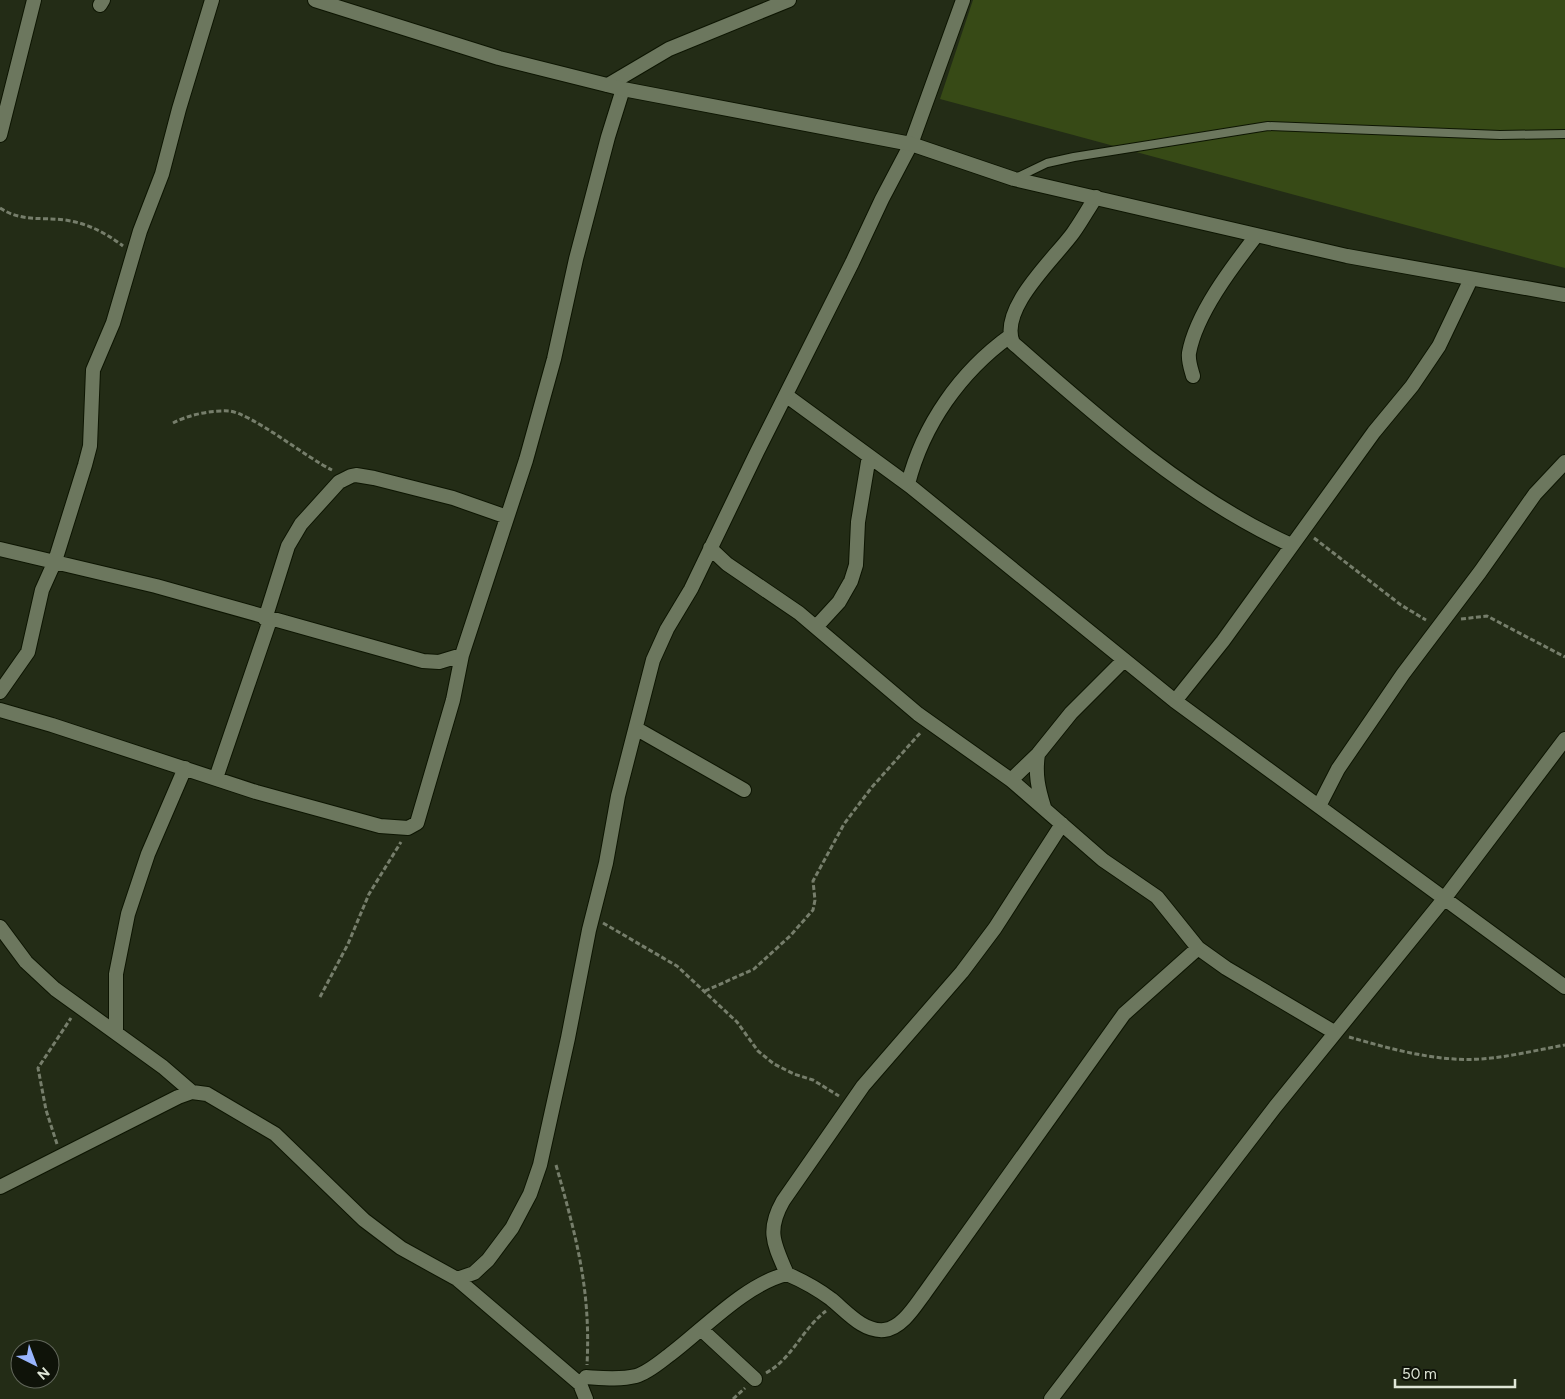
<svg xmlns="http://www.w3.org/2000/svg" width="1565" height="1399" font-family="Figtree,sans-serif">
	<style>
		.green { fill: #374a16 }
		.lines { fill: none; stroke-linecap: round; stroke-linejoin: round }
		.service-casing { stroke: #0d1502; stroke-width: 10 }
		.minor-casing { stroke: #0d1502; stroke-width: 16 }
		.tertiary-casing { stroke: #0d1502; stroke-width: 16 }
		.path { stroke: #767e6b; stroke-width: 3; stroke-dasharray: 5 2.5; stroke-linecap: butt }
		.service { stroke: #6c775e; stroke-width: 8 }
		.minor { stroke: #6c775e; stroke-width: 14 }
		.tertiary { stroke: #6c775e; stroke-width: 14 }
	</style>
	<rect width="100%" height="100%" fill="#232c16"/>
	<path class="green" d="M973,0H1565V268L940,99Z"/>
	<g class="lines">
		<g class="service-casing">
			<path id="service" d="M1016,178L1047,163L1074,157L1268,126L1500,135L1565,134"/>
		</g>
		<g class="minor-casing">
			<path id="minor" d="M100,5L103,0
				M608,85L669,49L789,0
				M0,135L34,0
				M1096,197C1088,209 1081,222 1073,233C1055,258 998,309 1013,343C1097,417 1189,499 1291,545
				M1193,376C1191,369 1188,361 1189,353C1196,314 1232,267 1256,236
				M787,396L910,486L1175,701L1565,987
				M908,484C923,425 960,372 1010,336
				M710,548L727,564L799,613L918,714L1011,780L1103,860L1157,897L1198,948L1226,968L1334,1032
				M0,549L156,586L423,661L439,662L462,655
				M265,619L288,546L301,524L339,482L351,476L356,475L374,478L453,498L507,517
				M816,627L839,602L851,581L856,565L858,522L869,456
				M0,692L28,652L42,590L55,561L85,465L90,446L93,370L113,323L140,231L162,174L179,109L212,0
				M1175,701L1223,641L1374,432L1412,386L1439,346L1471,279
				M0,710L52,725L256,792L380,826L408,828L417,823L453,700L462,655L526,460L554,359L576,259L608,137L623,89
				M637,729L744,790
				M1038,754C1035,774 1038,788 1044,807
				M216,778L270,620
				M1011,780L1038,754L1071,713L1124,660
				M1319,806L1338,769L1403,674L1480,572L1535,494L1565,462
				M0,927L26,962L55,989L163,1067L192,1092
				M116,1033V974L128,914L148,854L185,768
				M0,1187L178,1097L192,1092L207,1094L275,1134L364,1220L401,1248L457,1279L474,1273L488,1260L512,1228L530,1194L540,1165L568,1038L589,930L606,863L618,796L653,660L667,629L691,589L757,452L852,263L882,199L911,144L963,0
				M787,1274C774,1244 766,1231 783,1201L863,1086L962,972L995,928L1062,824
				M457,1279L580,1384L586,1399
				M702,1330L755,1379
				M586,1377C602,1378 620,1380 636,1376C647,1373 659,1363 668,1356C703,1330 745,1284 787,1274C801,1280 819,1290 831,1299C846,1311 863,1332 884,1330C902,1328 915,1306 924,1294L1124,1014L1198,948
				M1051,1399L1275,1107L1444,899L1565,739"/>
		</g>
		<g class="tertiary-casing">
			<path id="tertiary" d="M315,0L499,58L623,89L911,144L1014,179L1347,256L1565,295"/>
		</g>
		<path class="path" d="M0,208C21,222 42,217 65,220C87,223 106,233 123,246
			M173,423C188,415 211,410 229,411C251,413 307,458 332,470
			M1314,538L1401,605L1426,620
			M1461,619L1487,616L1565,657
			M603,923L677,966L737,1022L758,1051L774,1064L794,1074L813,1080L839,1096
			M705,991L754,969L790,936L813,910L815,900L813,881L844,824L872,787L921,732
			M320,997L348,944L369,894L401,842
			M1349,1037C1391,1049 1437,1062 1481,1059C1509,1057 1537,1050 1565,1045
			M57,1144L46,1110L38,1068L71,1018
			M556,1165C576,1236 591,1289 587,1365
			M766,1373C793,1358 802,1329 826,1311
			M733,1399L745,1388"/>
		<use href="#service" class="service"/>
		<use href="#minor" class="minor"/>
		<use href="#tertiary" class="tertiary"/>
	</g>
	<g transform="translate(35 1364) rotate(138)"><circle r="24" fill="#0f1309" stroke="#62675b"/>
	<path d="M0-4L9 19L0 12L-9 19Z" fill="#99b5fd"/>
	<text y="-8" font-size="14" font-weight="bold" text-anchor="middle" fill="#dfe6d7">N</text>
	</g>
	<path d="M1395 1379v8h120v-8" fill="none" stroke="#dfe6d7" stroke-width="2.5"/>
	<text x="1402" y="1379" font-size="15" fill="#dfe6d7" stroke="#0f1309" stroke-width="4" paint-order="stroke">50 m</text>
</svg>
